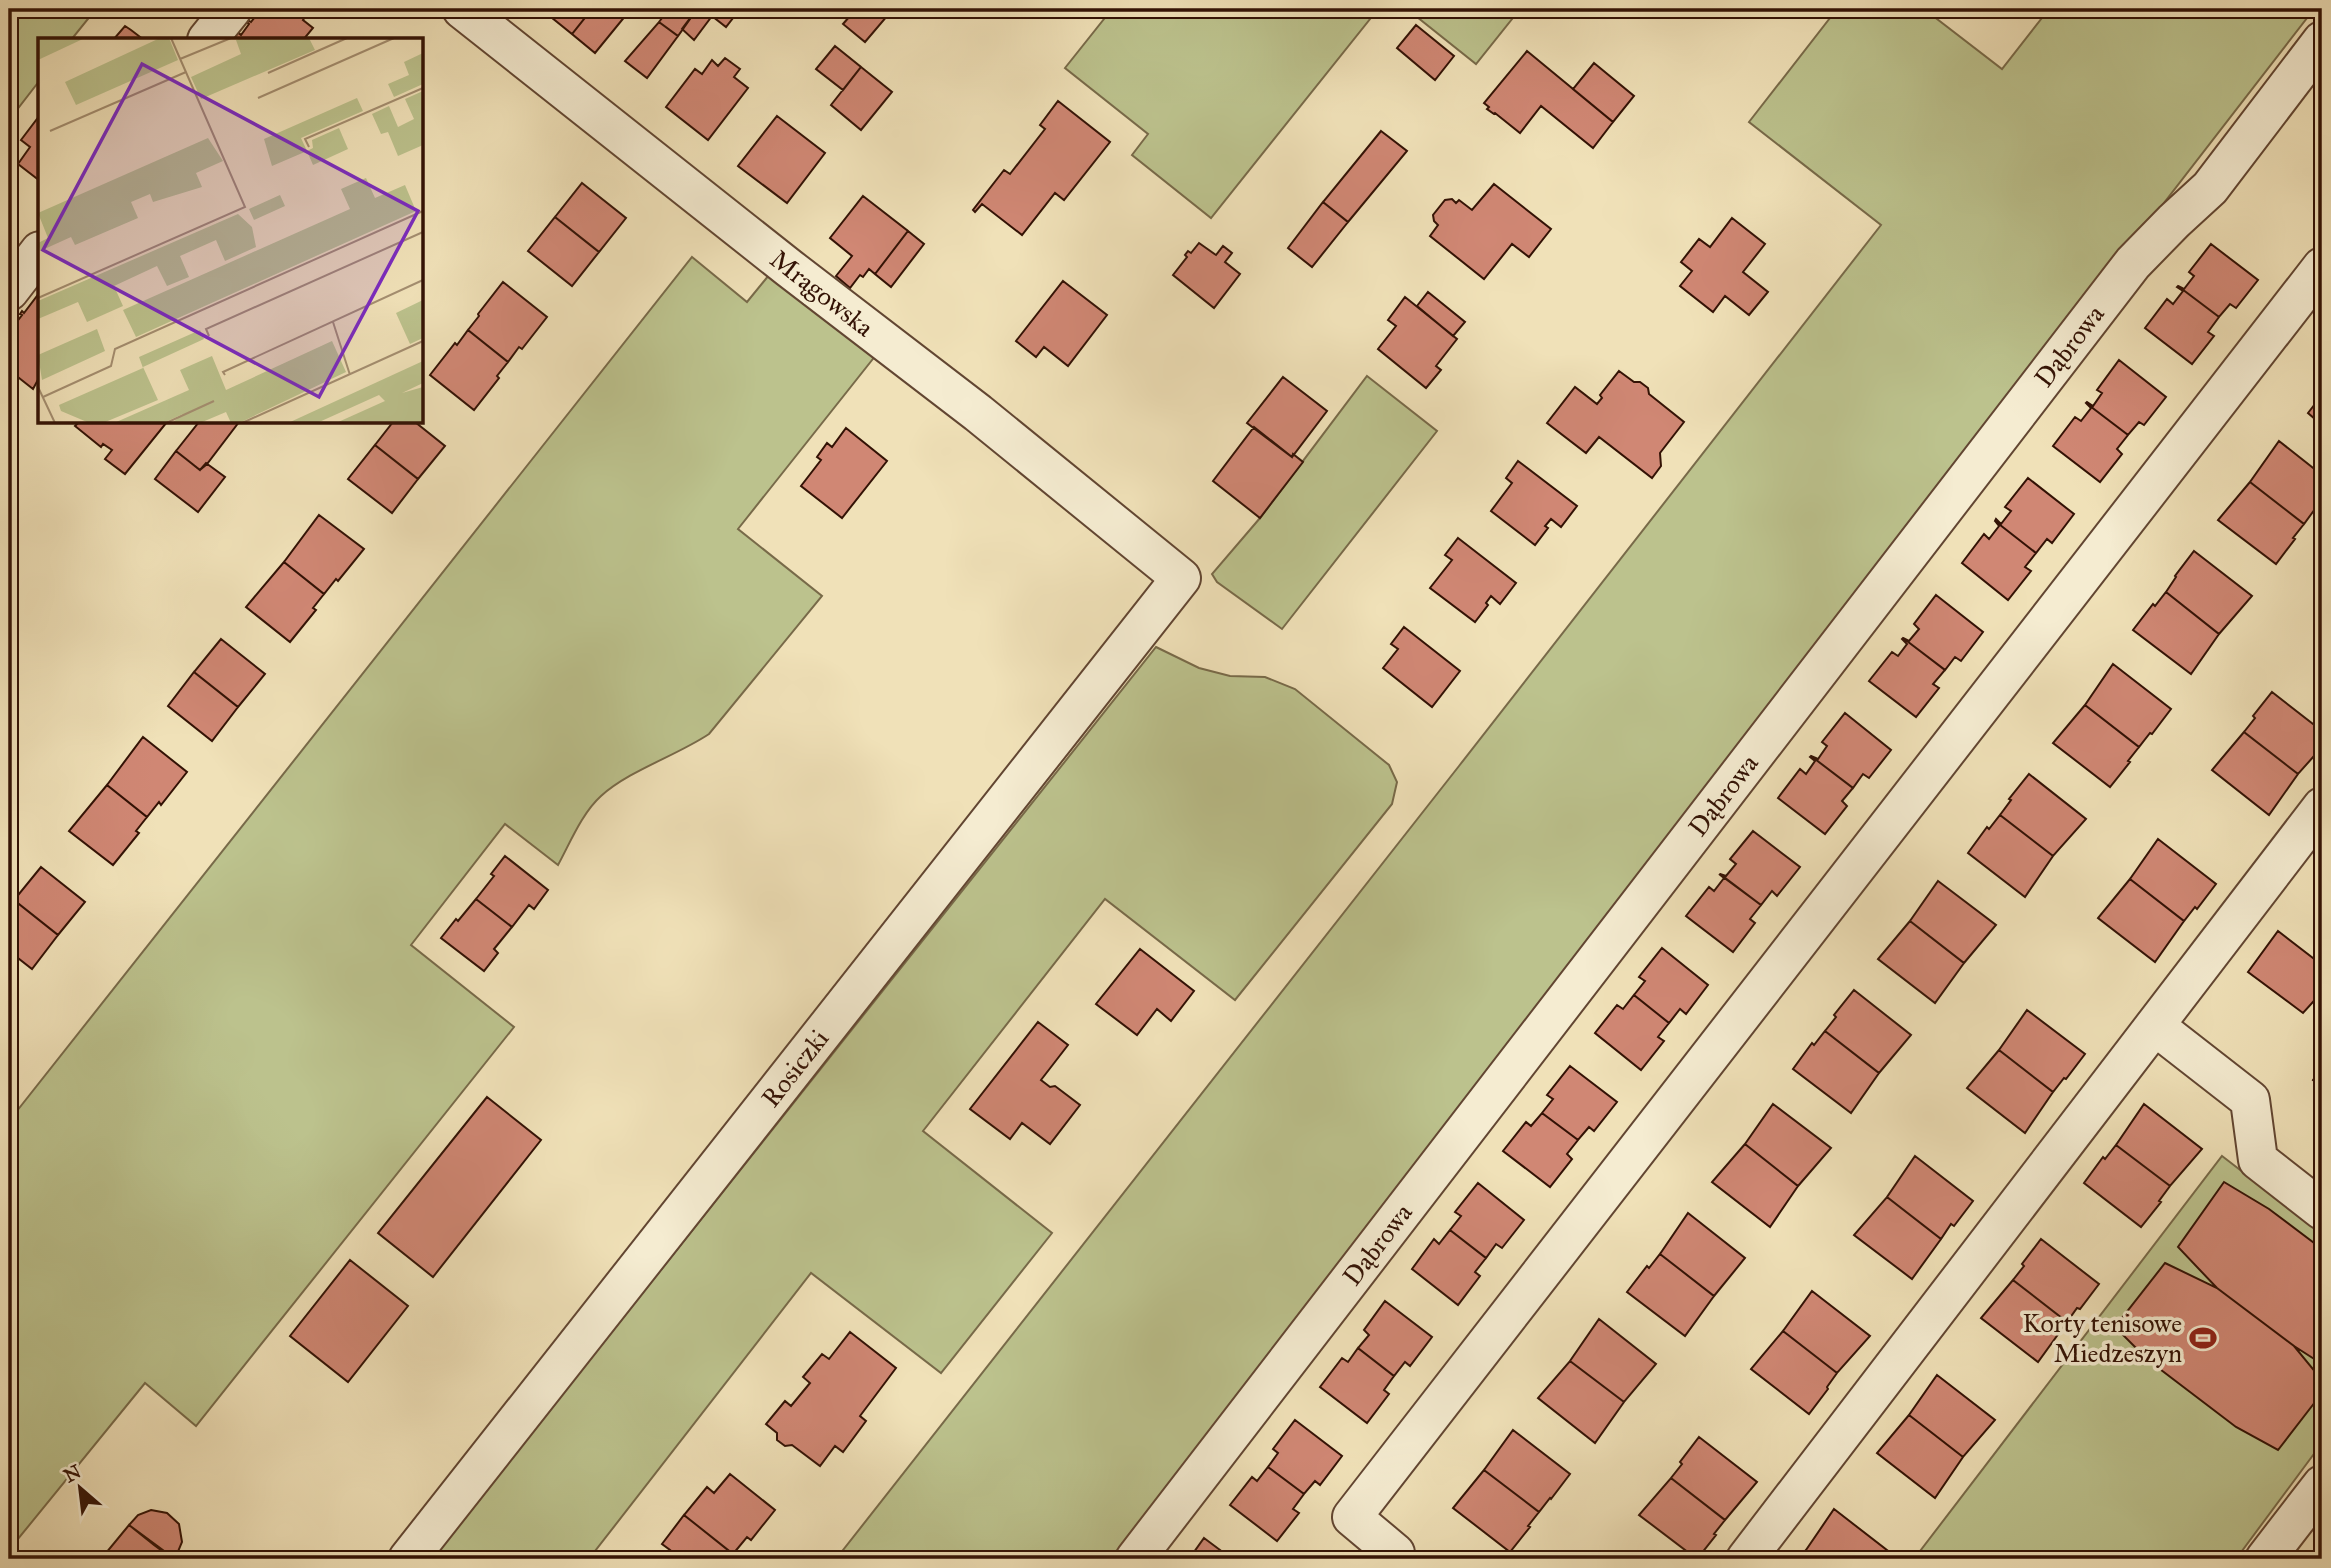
<svg xmlns="http://www.w3.org/2000/svg" width="2331" height="1568" font-family="'IM FELL Great Primer',serif">
	<style>
		.green { fill: #bcc28d; stroke: #786a49; stroke-width: 2 }
		.building { fill: #d08774; stroke: #331205; stroke-width: 2 }
		.lines { fill: none; stroke-linecap: round; stroke-linejoin: round }
		.minor-casing { stroke: #624632; stroke-width: 42 }
		.minor { stroke: #f5ecd1; stroke-width: 38 }
		.labels { text-anchor: middle; stroke-width: 7; stroke-linejoin: round; paint-order: stroke }
		.street-label { font-size: 26px; fill: #331205; stroke: #f5ecd1 }
		.poi-label { font-size: 26px; fill: #331205; stroke: #f5ecd1; text-anchor: end }
		.inset-road { fill: none; stroke: #a48e70; stroke-width: 2 }
		.view { fill: #7b2cbf; fill-opacity: 0.15; stroke: #7b2cbf; stroke-width: 3.5 }
		.inset-edge { fill: none; stroke: #331205; stroke-width: 3.5 }
	</style>
	<rect width="100%" height="100%" fill="#f0e1b8"/>
	<filter id="stains"><feTurbulence type="fractalNoise" baseFrequency=".00286" numOctaves="4"/><feColorMatrix values="0 0 0 0 .2 0 0 0 0 .09 0 0 0 0 .02 0 0 0 .5 -.17"/></filter>
	<radialGradient id="worn" r=".72"><stop offset=".6" stop-color="#630" stop-opacity="0"/><stop offset="1" stop-color="#630" stop-opacity=".3"/></radialGradient>
	<path class="green" d="M9,9H96L71,40H40V80L9,120Z
		M1112,9H1378L1211,218L1132,155L1148,134L1065,68Z
		M1407,9H1520L1476,64Z
		M1837,9H1924L2002,69L2049,9H2314L1115,1559H836L1459,766L1881,225L1749,122Z
		M692,257L747,302L769,275L876,355L738,529L822,596L709,734C676,756 630,770 601,796C582,813 570,843 558,865L505,824L411,945L514,1027L196,1426L145,1383L9,1550V1121Z
		M1367,376L1437,431L1282,629L1217,582L1212,574L1260,518Z
		M1156,647L1199,668L1230,676L1265,677L1295,689L1389,765L1397,782L1392,804L1235,1000L1105,899L923,1131L1052,1233L941,1373L811,1273L592,1555L596,1559H431Z
		M2222,1156L2322,1233V1443L2236,1559H1914Z"/>
	<path class="building" d="M261,9H311L303,20L313,28L303,40H227L235,30L241,35L249,24L243,19L244,18L251,22Z
		M541,9H592L572,34Z
		M592,9H631L595,53L572,34Z
		M669,9H697L678,36L659,22Z
		M697,9H702L712,16L694,40L682,29Z
		M703,9H740L726,27Z
		M856,9H880L888,15L865,42L843,24Z
		M659,22L678,36L647,78L625,61Z
		M1416,25L1454,56L1435,80L1397,48Z
		M125,26L131,30L144,40H113Z
		M835,46L861,67L843,90L816,69Z
		M1527,51L1613,122L1593,148L1541,106L1520,133L1495,113L1494,114L1487,109L1489,107L1484,103Z
		M725,58L740,69L734,77L748,88L708,140L666,107L695,69L702,74L712,60L718,66Z
		M1594,63L1634,96L1613,122L1573,89Z
		M861,67L892,92L861,130L831,105Z
		M1058,101L1110,142L1064,200L1055,193L1022,235L982,204L975,212L973,210L1004,170L1010,174L1045,129L1040,125Z
		M40,115V181L18,164L30,147L21,140Z
		M777,116L825,153L787,203L738,166Z
		M1381,131L1407,151L1348,222L1323,202Z
		M582,183L626,218L599,252L555,217Z
		M1494,184L1551,229L1529,257L1512,244L1484,279L1430,236L1438,225L1434,221L1433,215L1445,200L1452,199L1456,203L1459,200L1472,210Z
		M863,196L908,231L875,274L869,269L863,277L860,275L850,288L836,276L852,256L830,238Z
		M1323,202L1348,222L1312,267L1288,248Z
		M555,217L599,252L572,286L528,251Z
		M1732,218L1765,244L1743,272L1768,292L1749,315L1725,296L1713,312L1680,286L1692,271L1681,262L1699,239L1710,247Z
		M908,231L924,244L891,287L875,274Z
		M1199,243L1216,255L1223,246L1232,253L1225,262L1240,274L1214,308L1173,275L1187,257L1185,255L1188,251L1191,253Z
		M2211,244L2258,280L2236,308L2230,304L2219,317L2178,286L2184,289L2194,276L2189,272Z
		M1063,281L1107,315L1068,366L1044,347L1036,357L1016,341Z
		M503,282L547,317L522,349L519,347L508,362L468,330L479,316L478,314Z
		M2178,286L2219,317L2208,332L2214,336L2192,364L2145,328L2167,299L2173,304L2183,291L2177,287Z
		M40,292V376L33,389L9,370V332L22,315L20,314L22,311L24,313Z
		M1428,292L1465,322L1453,336L1417,306Z
		M1405,297L1457,339L1436,366L1441,370L1426,388L1378,349L1396,326L1388,320Z
		M468,330L508,362L497,376L499,378L474,410L430,375L455,343L457,345Z
		M2119,360L2166,397L2144,425L2139,422L2128,435L2086,403L2087,402L2093,406L2102,393L2097,390Z
		M1619,371L1634,382H1640L1648,388L1649,394L1684,422L1660,453L1661,466L1652,478L1599,437L1586,453L1547,423L1575,387L1597,404L1602,398L1600,395Z
		M1283,377L1327,411L1292,457L1247,423Z
		M2322,395V425L2308,413Z
		M2086,403L2128,435L2117,449L2122,454L2100,482L2053,446L2075,417L2081,421L2091,408Z
		M79,422H167L125,474L105,459L112,450L103,444L101,447L75,426Z
		M199,422H239L207,464L200,470L176,451Z
		M393,422H415L445,446L418,479L375,445Z
		M1254,427L1292,457L1293,454L1303,462L1260,518L1213,481Z
		M846,428L887,461L842,518L801,486L821,460L817,457L827,443L832,447Z
		M2279,441L2322,475V504L2317,511L2315,509L2304,524L2250,482Z
		M375,445L418,479L392,513L348,479Z
		M176,451L200,470L206,463L225,477L198,512L155,479Z
		M1518,461L1577,506L1561,527L1551,519L1545,526L1548,528L1535,545L1491,511L1512,483L1506,478Z
		M2028,478L2074,514L2052,543L2047,539L2036,553L1995,521L1996,519L2001,524L2011,511L2005,507Z
		M2250,482L2304,524L2293,538L2295,539L2276,564L2218,520Z
		M319,515L364,549L338,581L336,579L324,594L284,562Z
		M1995,521L2036,553L2025,567L2031,571L2008,600L1962,563L1984,534L1989,539L1999,526Z
		M1458,538L1516,583L1500,604L1491,596L1486,603L1488,605L1475,622L1430,588L1452,560L1445,555Z
		M2194,551L2252,596L2219,634L2166,592L2176,577L2175,576Z
		M284,562L324,594L313,608L316,610L290,642L246,607Z
		M2166,592L2219,634L2191,674L2133,630L2153,604L2155,606Z
		M1936,595L1983,632L1961,661L1955,657L1945,670L1903,638L1909,641L1919,629L1914,624Z
		M1404,627L1460,671L1432,707L1383,668L1398,649L1391,644Z
		M1903,638L1945,670L1933,684L1939,688L1916,717L1869,681L1892,652L1898,656L1907,644L1902,639Z
		M221,639L265,674L238,707L194,672Z
		M2113,664L2171,709L2152,734L2150,733L2139,747L2085,705Z
		M194,672L238,707L212,741L168,706Z
		M2272,692L2322,731V747L2298,774L2244,732L2255,718L2253,716Z
		M2085,705L2139,747L2128,761L2130,762L2110,787L2053,743Z
		M1845,713L1891,750L1869,778L1863,774L1853,788L1811,756L1818,759L1827,746L1822,742Z
		M2244,732L2298,774L2269,815L2212,770Z
		M143,737L187,772L161,805L159,802L147,817L107,785Z
		M1811,756L1853,788L1842,801L1847,806L1825,834L1778,798L1800,769L1806,774L1815,761L1810,757Z
		M2029,774L2086,819L2053,856L2000,815L2011,800L2009,799Z
		M107,785L147,817L136,831L139,833L113,865L69,831Z
		M2000,815L2053,856L2025,897L1968,853L1987,827L1989,829Z
		M1753,831L1800,867L1777,896L1772,891L1761,905L1720,874L1726,876L1736,864L1730,859Z
		M2158,839L2216,884L2197,909L2195,907L2184,921L2130,879Z
		M505,856L548,890L534,909L529,905L512,927L476,899L494,876L491,874Z
		M41,867L85,902L58,935L14,900Z
		M1719,874L1761,905L1750,919L1755,923L1733,952L1686,916L1709,887L1714,891L1724,878Z
		M2130,879L2184,921L2155,962L2098,918Z
		M1938,881L1996,925L1964,963L1910,921Z
		M476,899L512,927L494,949L498,953L484,971L441,938L456,919L458,921Z
		M14,900L58,935L32,969L9,951V907Z
		M1910,921L1964,963L1935,1003L1878,959Z
		M2278,931L2322,965V992L2303,1013L2248,972Z
		M1662,948L1708,985L1686,1014L1680,1009L1669,1023L1634,995L1645,981L1639,977Z
		M1140,949L1194,991L1171,1021L1157,1009L1137,1035L1096,1004Z
		M1854,990L1911,1035L1879,1073L1825,1031L1836,1017L1834,1015Z
		M1634,995L1669,1023L1658,1037L1664,1041L1641,1070L1595,1033L1617,1005L1623,1009Z
		M2027,1010L2085,1054L2066,1079L2064,1078L2053,1092L1999,1050Z
		M1038,1022L1068,1045L1041,1080L1050,1087L1055,1086L1080,1105L1050,1144L1022,1123L1010,1139L970,1109Z
		M1825,1031L1879,1073L1851,1113L1793,1069L1812,1043L1814,1045Z
		M1999,1050L2053,1092L2025,1133L1967,1088Z
		M1570,1066L1617,1102L1594,1131L1589,1127L1578,1140L1542,1113L1553,1099L1547,1095Z
		M2322,1068V1087L2313,1080Z
		M487,1097L541,1140L433,1277L378,1233Z
		M1773,1104L1831,1148L1798,1186L1745,1144Z
		M2144,1104L2202,1149L2170,1186L2116,1145Z
		M1542,1113L1578,1140L1567,1154L1572,1159L1550,1187L1503,1151L1526,1122L1531,1126Z
		M1745,1144L1798,1186L1770,1227L1712,1182Z
		M2116,1145L2170,1186L2159,1201L2161,1202L2141,1227L2084,1183L2103,1157L2105,1159Z
		M1915,1156L1973,1201L1954,1226L1951,1224L1941,1239L1887,1197Z
		M2224,1182L2269,1209L2322,1249V1364L2294,1346L2217,1288L2178,1247Z
		M1478,1183L1524,1220L1502,1248L1496,1244L1486,1258L1450,1230L1461,1216L1455,1212Z
		M1887,1197L1941,1239L1912,1279L1854,1235Z
		M1688,1213L1745,1258L1714,1296L1660,1254Z
		M1450,1230L1486,1258L1475,1272L1480,1276L1458,1305L1412,1269L1434,1239L1439,1244Z
		M2041,1239L2099,1284L2080,1309L2077,1308L2067,1322L2013,1280L2024,1266L2022,1264Z
		M1660,1254L1714,1296L1685,1336L1627,1292L1647,1266L1649,1268Z
		M350,1260L408,1306L348,1382L290,1336Z
		M2165,1263L2217,1288L2294,1346L2322,1380V1393L2278,1450L2236,1427L2148,1360L2115,1327Z
		M2013,1280L2067,1322L2038,1362L1981,1318Z
		M1812,1291L1870,1336L1837,1373L1783,1331Z
		M1385,1301L1432,1337L1410,1366L1405,1362L1394,1376L1358,1348L1369,1335L1364,1330Z
		M1599,1319L1656,1364L1624,1402L1570,1361Z
		M1783,1331L1837,1373L1827,1387L1828,1389L1809,1414L1751,1369Z
		M850,1332L896,1368L860,1416L866,1421L843,1452L835,1446L820,1466L792,1445L785,1446L777,1440V1433L766,1424L785,1401L791,1406L810,1383L803,1377L822,1354L829,1359Z
		M1358,1348L1394,1376L1384,1390L1389,1394L1367,1423L1320,1387L1342,1358L1348,1362Z
		M1570,1361L1624,1402L1595,1443L1538,1398Z
		M1937,1375L1995,1420L1963,1457L1909,1415Z
		M1909,1415L1963,1457L1935,1498L1877,1453Z
		M1295,1420L1342,1456L1320,1485L1315,1481L1304,1494L1268,1467L1278,1453L1273,1449Z
		M1513,1430L1570,1474L1551,1499L1550,1498L1539,1512L1484,1470Z
		M1699,1437L1757,1482L1725,1520L1671,1478L1682,1464L1680,1462Z
		M1268,1467L1304,1494L1293,1509L1299,1513L1277,1541L1230,1505L1252,1477L1257,1481Z
		M1484,1470L1539,1512L1528,1526L1530,1527L1510,1552L1453,1508Z
		M730,1474L775,1510L751,1540L747,1537L733,1554L684,1515L707,1487L714,1493Z
		M1671,1478L1725,1520L1714,1534L1716,1535L1697,1559L1639,1515Z
		M1834,1509L1892,1554L1888,1559H1817L1806,1550Z
		M151,1510L167,1513L179,1524L182,1542L175,1559L129,1525L138,1515Z
		M684,1515L733,1554L729,1559H663L670,1550L662,1544Z
		M129,1525L154,1545L173,1559H101Z
		M1204,1538L1232,1559H1189Z
		M1806,1550L1817,1559H1798Z"/>
	<g class="lines">
		<g class="minor-casing">
			<g id="minor">
				<path d="M207,40L232,9"/>
				<path d="M9,291L40,251"/>
				<path d="M2155,1026L2250,1100L2258,1160L2322,1210"/>
				<path d="M1395,1553L1352,1517L2322,267"/>
				<path id="s1" d="M408,1559L1181,578L978,413L789,268L462,9"/>
				<path id="s2" d="M1135,1559L2133,263L2174,221L2210,188L2322,41"/>
				<path d="M1746,1559L2322,807"/>
				<path d="M2265,1559L2322,1485"/>
			</g>
		</g>
		<use href="#minor" class="minor"/>
	</g>
	<defs>
		<g id="stadium-bare" transform="scale(2.1)"><path d="M0-5a6.5 5 0 1 0 0 10a6.5 5 0 1 0 0-10ZM-3.5-1.8h7v3.6h-7Z" fill="#8f2418" stroke="#f5ecd1" stroke-width="2.5" paint-order="stroke"/></g>
	</defs>
	<g fill-rule="evenodd">
		<use href="#stadium-bare" x="2203" y="1338"/>
	</g>
	<g class="labels">
		<g class="street-label">
			<text transform="translate(822 293) rotate(38)" y="9">Mrągowska</text>
			<text dy="9" stroke="none"><textPath href="#s2" startOffset="1531">Dąbrowa</textPath></text>
			<text dy="9" stroke="none"><textPath href="#s2" startOffset="964">Dąbrowa</textPath></text>
			<text dy="9" stroke="none"><textPath href="#s1" startOffset="625">Rosiczki</textPath></text>
			<text dy="9" stroke="none"><textPath href="#s2" startOffset="397">Dąbrowa</textPath></text>
		</g>
		<g class="poi-label">
			<text x="2182" y="1332">Korty tenisowe<tspan x="2182" dy="30">Miedzeszyn</tspan></text>
		</g>
	</g>
	<g transform="translate(38 38)">
		<rect width="385" height="385" fill="#f0e1b8"/>
		<path d="M0,0H47L0,22ZM122,0H131L140,22L38,67L27,44ZM203,0H271L277,12L163,61L153,39L203,16L198,2ZM385,15V46L356,59L350,46L371,37L366,24ZM385,53V107L360,118L350,94L343,96L334,76L351,68L360,89L376,81L367,61ZM319,60L325,73L263,100L269,113L275,110L274,102L301,90L310,111L275,127L269,113L234,128L226,101ZM170,100L185,123L158,135L164,149L115,164L112,156L93,164L100,180L37,207L33,199L2,213L0,205L10,200L0,175ZM328,140L337,160L367,147L378,173L98,299L85,272L312,171L303,151ZM242,157L247,168L216,182L211,171ZM200,176L214,189L218,209L187,223L178,202L142,218L151,239L129,248L119,228L76,248L85,268L49,284L40,264L0,281V263ZM385,262V300L372,306L358,275ZM59,291L67,313L4,342L0,317ZM162,292L166,301L105,329L120,362L65,385L49,384L23,373L21,367L105,330L101,319ZM294,303L308,334L201,385H193L188,374L162,385H134L145,376L125,385H76L151,352L142,332L174,318L188,352ZM385,323V345L364,355L385,349V385H298L347,363L341,357L279,385H250Z" fill="#bcc28d"/>
		<path class="inset-road" d="M142,21L193,0M230,35L309,0M220,60L356,0M12,93L148,34M271,109L267,101L385,50M0,260L207,169L133,0M295,284L312,337M171,298L168,291L385,194M187,337L185,334L385,242M0,349L17,385M5,359L73,328L77,311L385,173M128,385L176,363M204,385L385,303"/>
		<path class="view" d="M104,26L380,173L281,359L5,212Z"/>
		<rect width="385" height="385" class="inset-edge"/>
	</g>
	<rect width="2331" height="1568" fill="none" stroke="#f0e1b8" stroke-width="35"/>
	<rect x="10" y="10" width="2310" height="1547" fill="none" stroke="#331205" stroke-width="3.5"/>
	<rect x="18" y="18" width="2296" height="1533" fill="none" stroke="#331205" stroke-width="2"/>
	<g transform="translate(80 1488) rotate(332)" stroke="#f5ecd1" stroke-width="5" paint-order="stroke">
	<path d="M0-5L12 26L0 18L-12 26Z" fill="#331205"/>
	<text y="-10" font-size="19" font-weight="bold" text-anchor="middle" fill="#331205">N</text>
	</g>
	<rect width="100%" height="100%" filter="url(#stains)"/>
	<rect width="100%" height="100%" fill="url(#worn)"/>
</svg>
